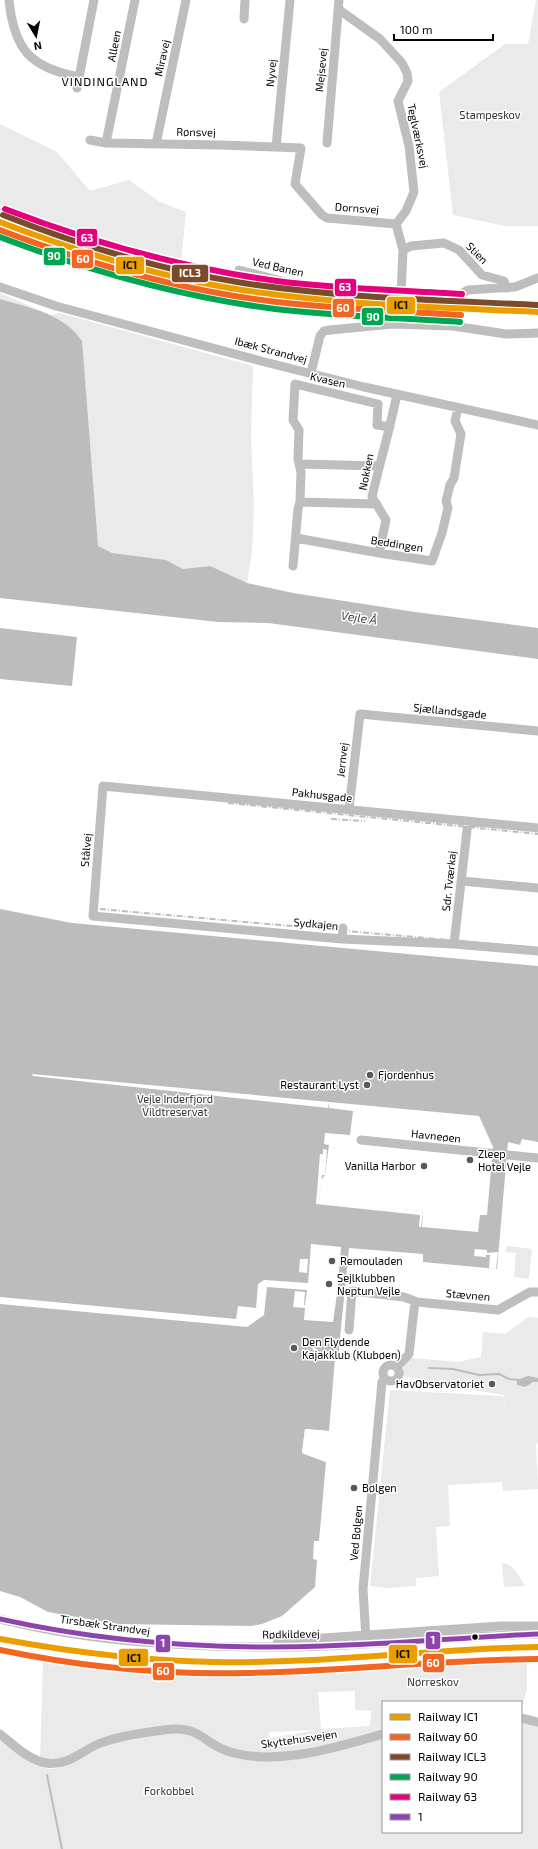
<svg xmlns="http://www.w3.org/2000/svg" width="538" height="1849" font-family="'Exo 2',sans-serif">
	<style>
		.green { fill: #eaeaea; fill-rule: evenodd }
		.water { fill: #bcbcbc; fill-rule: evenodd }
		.pier { fill: #fff }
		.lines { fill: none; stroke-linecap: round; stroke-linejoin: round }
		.stream { stroke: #bcbcbc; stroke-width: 2 }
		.minor { stroke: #bebebe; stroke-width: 9 }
		.rail { stroke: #bdbdbd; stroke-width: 2; stroke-dasharray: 6 2 1 2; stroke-linecap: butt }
		.bus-1-casing { stroke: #fff; stroke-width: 8 }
		.bus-1 { stroke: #8e44ad; stroke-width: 5 }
		.rail-1-casing { stroke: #fff; stroke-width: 9 }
		.rail-2-casing { stroke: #fff; stroke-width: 9 }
		.rail-3-casing { stroke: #fff; stroke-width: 9 }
		.rail-4-casing { stroke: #fff; stroke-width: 9 }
		.rail-5-casing { stroke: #fff; stroke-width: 9 }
		.rail-1 { stroke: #eb9e00; stroke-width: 6 }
		.rail-2 { stroke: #f26522; stroke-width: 6 }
		.rail-3 { stroke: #7a4b2a; stroke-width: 6 }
		.rail-4 { stroke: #00a651; stroke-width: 6 }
		.rail-5 { stroke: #e5007d; stroke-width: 6 }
		.poi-dot { fill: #595959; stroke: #fff; stroke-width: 1.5 }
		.bus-dot { fill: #000; stroke: #fff; stroke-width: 1.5 }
		.labels { text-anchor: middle; stroke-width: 3; stroke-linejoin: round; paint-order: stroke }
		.street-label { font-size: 11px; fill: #000; stroke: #fff }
		.park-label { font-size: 11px; fill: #303030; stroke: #fff }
		.poi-label { font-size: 11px; fill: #000; stroke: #fff; text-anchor: start }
		.neighbourhood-label { font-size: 12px; letter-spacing: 1px; fill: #000; stroke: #fff }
		.water-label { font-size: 12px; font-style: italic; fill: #414141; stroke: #fff }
		.line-badge { stroke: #fff; stroke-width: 1.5 }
		.badge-label { font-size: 11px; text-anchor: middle; font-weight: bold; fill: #fff }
		.pale-badge-label { font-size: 11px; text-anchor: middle; font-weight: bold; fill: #111 }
	</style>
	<rect width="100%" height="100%" fill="#fff"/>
	<path class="green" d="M536,0H538V226H505L453,215L439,92L505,44H528Z
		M0,124L57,152L90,191L129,180L160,202L186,212L180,271L62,236L0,213Z
		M0,293L51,315L60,313L253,366L251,438L254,504L252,552L247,583L0,597ZM130,556L166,560L183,569L210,566L187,573Z
		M507,1246L532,1249L529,1279L514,1277L516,1253L506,1252Z
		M528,1317L538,1318V1445L537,1442L536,1443L538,1489L503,1491L502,1482L448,1485L450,1526L436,1527L439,1576L416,1578V1586L388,1588L370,1586L390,1390L503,1396L505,1405L504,1395L472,1390L403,1376C403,1367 404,1361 413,1358L458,1362L481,1357L483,1332L505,1334Z
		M502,1563C514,1563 519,1577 525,1586L504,1587Z
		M527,1656V1690L521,1710V1702H383V1731L337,1743L275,1754H259L230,1749L197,1729L152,1728L72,1757L54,1761L40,1760L43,1658L135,1670H248L464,1657ZM355,1691V1710L371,1711L370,1726L321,1729L318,1692ZM316,1730L270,1738H269V1732Z
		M521,1723L538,1725V1849H0V1738L31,1763L49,1769L58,1768L69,1765L109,1744L178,1732L191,1734L260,1760L383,1739V1832H521Z"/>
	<path class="water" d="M0,299C30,308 64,314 82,341L98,546L112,553L166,560L183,569L210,566L247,583L293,593L415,612L538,628V659L268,623L218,622L0,598Z
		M0,628L77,637L72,686L0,679Z
		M0,909L72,923L538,966V1142L522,1139L520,1145L508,1142L497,1269L423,1262V1254L349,1248L338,1358H335L329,1431L305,1429L302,1453L326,1462L319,1541H314L313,1559L317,1560L315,1587L282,1616L262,1624L251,1626L117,1624L48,1612L20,1597L0,1591ZM329,1102L479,1116L493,1147L487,1215H480L478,1232L422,1227L423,1211L319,1202L321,1180L325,1175L329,1145L324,1144L325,1133L350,1135L353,1111L329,1108Z
		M528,1376L538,1378V1382H533L525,1387L517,1385V1380Z"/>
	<path class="pier" d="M32,1074L329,1102L328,1108L33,1076Z
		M323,1149L327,1150L325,1175H322L319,1201L423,1211L421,1227H419L420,1215L316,1204L320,1154H323Z
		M311,1244L341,1247L338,1286L345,1287V1294H337L333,1322L304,1320L305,1308L293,1307L295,1291L305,1292L304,1305H305L307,1290L267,1287L264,1315L247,1327L0,1304V1297L236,1319L238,1306L256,1308L258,1284L264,1280L308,1283Z
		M475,1249L487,1250V1253L498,1252L496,1269L489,1268L490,1255H486V1257L474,1256Z
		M300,1259H308L307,1273L299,1272Z
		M312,1346L326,1357L336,1358L335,1361L305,1359L306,1355L320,1356L313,1350Z
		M305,1429L329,1431V1433L306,1431L304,1452L326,1460V1462L302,1453Z"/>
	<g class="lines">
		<path class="stream" d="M429,1368L453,1369L479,1375L499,1374L509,1379L519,1380
			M47,1775L62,1849"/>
		<path class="minor" d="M9,0C14,50 31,68 79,77
			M338,9L380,39L402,63L407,73L408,81L398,101L409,146L414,192L406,211L396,224
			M244,19L245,0
			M77,88L94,0
			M90,140L106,143L220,145L301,148L295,184L322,215L327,218L396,224
			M106,143L135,0
			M327,143L339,0
			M156,144L186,0
			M276,147L290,0
			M396,224L403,250L401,295
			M403,250L411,246L444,243L459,250L482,275L504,281L507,288
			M239,270L301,286L344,291L414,296L443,294L456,297
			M0,287L56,306L261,361L364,387L538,425
			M453,326L456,297L468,290L515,287L538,278
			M311,373L320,336L324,331L330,330L393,324L453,326L506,334L538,333
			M301,464L379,466
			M300,502L377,504
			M296,538L379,553L432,561L442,533L448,508L446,501L450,485L454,478L461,434L455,421L458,408
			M379,553L386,520L372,497C380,462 390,429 397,394
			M293,566L298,509L300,502L301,472L298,459L299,430L293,420L295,384L378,404L377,425L390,427
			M349,809L360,714L538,731
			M538,828L103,786L93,916L342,939L454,944L538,951
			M461,881L538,888
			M342,939L343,928
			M454,944L468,821
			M361,1140L538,1158
			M349,1330L352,1291L404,1297L417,1302L498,1310L530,1292H538
			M383 1373a8 8 0 1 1 16 0a8 8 0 1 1-16 0Z
			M397,1367L409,1354L415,1301
			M0,1619C96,1643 195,1648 294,1647C375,1646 457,1636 538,1634
			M366,1639L363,1589L382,1382L385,1378
			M277,1643L293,1640L501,1626H538
			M521,1718L538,1722
			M0,1734C13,1744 28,1760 46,1763C69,1767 84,1748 104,1742C123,1735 144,1733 164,1730C203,1724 203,1746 234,1753C279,1765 339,1747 383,1734"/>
		<path class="rail" d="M228,803L538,834
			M331,819L365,821
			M100,909L538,948"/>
		<g class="bus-1-casing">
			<path id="bus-1" d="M0,1619C107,1643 215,1650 324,1646C395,1644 467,1637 538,1634"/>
		</g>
		<use href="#bus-1" class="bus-1"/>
		<g class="rail-1-casing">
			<path id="rail-1" d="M0,222C78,252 158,277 242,290C340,305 439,307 538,312
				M0,1639C71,1652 142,1661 214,1662C322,1664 430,1649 538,1647"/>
		</g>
		<g class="rail-2-casing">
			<path id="rail-2" d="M0,230C89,264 182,291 277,302C338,309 399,311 461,315
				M0,1650C81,1667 163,1675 246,1673C343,1671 440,1660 538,1659"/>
		</g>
		<g class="rail-3-casing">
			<path id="rail-3" d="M3,215C81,246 160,270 243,283C341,298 440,300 538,305"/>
		</g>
		<g class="rail-4-casing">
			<path id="rail-4" d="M0,237C89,271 181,297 275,309C337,316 399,318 460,322"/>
		</g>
		<g class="rail-5-casing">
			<path id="rail-5" d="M5,209C93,243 183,268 277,281C338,289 400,290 462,294"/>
		</g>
		<use href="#rail-1" class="rail-1"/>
		<use href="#rail-2" class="rail-2"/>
		<use href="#rail-3" class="rail-3"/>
		<use href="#rail-4" class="rail-4"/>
		<use href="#rail-5" class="rail-5"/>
	</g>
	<g class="poi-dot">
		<circle cx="370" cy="1075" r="4"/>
		<circle cx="367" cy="1085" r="4"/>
		<circle cx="470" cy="1160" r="4"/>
		<circle cx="424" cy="1166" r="4"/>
		<circle cx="332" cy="1261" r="4"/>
		<circle cx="329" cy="1284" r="4"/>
		<circle cx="294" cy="1348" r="4"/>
		<circle cx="492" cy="1384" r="4"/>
		<circle cx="354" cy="1488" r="4"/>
	</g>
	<circle class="bus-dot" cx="475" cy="1637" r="3.5"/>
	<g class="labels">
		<g class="street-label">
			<text transform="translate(114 46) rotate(-79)" y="4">Alleen</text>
			<text transform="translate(162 58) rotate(-78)" y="4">Miravej</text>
			<text transform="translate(321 70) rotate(-85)" y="4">Mejsevej</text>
			<text transform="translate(271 73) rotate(-85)" y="4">Nyvej</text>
			<text transform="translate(196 132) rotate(1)" y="4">Rønsvej</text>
			<text transform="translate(418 136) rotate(78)" y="4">Teglværksvej</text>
			<text transform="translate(357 208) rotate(4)" y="4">Dornsvej</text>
			<text transform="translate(477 253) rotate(45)" y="4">Stien</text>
			<text transform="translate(278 267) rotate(13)" y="4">Ved Banen</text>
			<text transform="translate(271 350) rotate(15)" y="4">Ibæk Strandvej</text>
			<text transform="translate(328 380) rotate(13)" y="4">Kvasen</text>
			<text transform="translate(366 472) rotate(-79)" y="4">Nokken</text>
			<text transform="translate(397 544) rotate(9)" y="4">Beddingen</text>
			<text transform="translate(450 711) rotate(6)" y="4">Sjællandsgade</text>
			<text transform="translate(342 760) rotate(-84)" y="4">Jernvej</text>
			<text transform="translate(322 795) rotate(6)" y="4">Pakhusgade</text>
			<text transform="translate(86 850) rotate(-85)" y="4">Stålvej</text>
			<text transform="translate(449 881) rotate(-84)" y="4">Sdr. Tværkaj</text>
			<text transform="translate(316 924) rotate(5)" y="4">Sydkajen</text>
			<text transform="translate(436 1136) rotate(6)" y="4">Havneøen</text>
			<text transform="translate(468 1295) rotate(5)" y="4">Stævnen</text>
			<text transform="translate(356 1533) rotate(-85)" y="4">Ved Bølgen</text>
			<text transform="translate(105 1625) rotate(8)" y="4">Tirsbæk Strandvej</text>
			<text transform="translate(291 1634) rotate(-1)" y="4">Rødkildevej</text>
			<text transform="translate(299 1739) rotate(-8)" y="4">Skyttehusvejen</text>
		</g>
		<g class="park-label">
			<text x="490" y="119">Stampeskov</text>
			<text x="175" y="1103">Vejle Inderfjord<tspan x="175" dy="13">Vildtreservat</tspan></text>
			<text x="433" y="1686">Nørreskov</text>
			<text x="169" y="1795">Forkobbel</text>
		</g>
		<g class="poi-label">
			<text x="378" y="1079">Fjordenhus</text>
			<text x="359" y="1089" text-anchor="end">Restaurant Lyst</text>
			<text x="478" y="1158">Zleep<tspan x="478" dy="13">Hotel Vejle</tspan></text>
			<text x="416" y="1170" text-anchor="end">Vanilla Harbor</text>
			<text x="340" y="1265">Remouladen</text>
			<text x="337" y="1282">Sejlklubben<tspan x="337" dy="13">Neptun Vejle</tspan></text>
			<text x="302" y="1346">Den Flydende<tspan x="302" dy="13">Kajakklub (Klubøen)</tspan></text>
			<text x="484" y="1388" text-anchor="end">HavObservatoriet</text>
			<text x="362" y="1492">Bølgen</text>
		</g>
		<g class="neighbourhood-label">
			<text x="105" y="86">VINDINGLAND</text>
		</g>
		<g class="water-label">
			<text transform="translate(359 618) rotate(8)" y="4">Vejle Å</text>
		</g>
	</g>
	<g class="line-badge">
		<rect x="76" y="228" width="22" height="19" rx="4" fill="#e5007d"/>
		<rect x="43" y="247" width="23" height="19" rx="4" fill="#00a651"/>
		<rect x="71" y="249" width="23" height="20" rx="4" fill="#f26522"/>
		<rect x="115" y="256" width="30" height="19" rx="4" fill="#eb9e00"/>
		<rect x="171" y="264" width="38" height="19" rx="4" fill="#7a4b2a"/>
		<rect x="334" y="278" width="23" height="19" rx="4" fill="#e5007d"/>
		<rect x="386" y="296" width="30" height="19" rx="4" fill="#eb9e00"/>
		<rect x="332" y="298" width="23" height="20" rx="4" fill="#f26522"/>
		<rect x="361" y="307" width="23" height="19" rx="4" fill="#00a651"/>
		<rect x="425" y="1631" width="16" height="19" rx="4" fill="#8e44ad"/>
		<rect x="155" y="1634" width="16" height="19" rx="4" fill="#8e44ad"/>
		<rect x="388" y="1644" width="30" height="20" rx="4" fill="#eb9e00"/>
		<rect x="118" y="1648" width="31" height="19" rx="4" fill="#eb9e00"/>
		<rect x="422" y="1653" width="23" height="20" rx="4" fill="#f26522"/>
		<rect x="152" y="1662" width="23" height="19" rx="4" fill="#f26522"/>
	</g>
	<g class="badge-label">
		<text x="87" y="242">63</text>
		<text x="54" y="260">90</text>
		<text x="83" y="263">60</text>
		<text x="190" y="277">ICL3</text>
		<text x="345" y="291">63</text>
		<text x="343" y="312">60</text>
		<text x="373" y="321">90</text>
		<text x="433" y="1644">1</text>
		<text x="163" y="1647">1</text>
		<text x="433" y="1667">60</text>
		<text x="163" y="1675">60</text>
	</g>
	<g class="pale-badge-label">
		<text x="130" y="269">IC1</text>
		<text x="401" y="309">IC1</text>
		<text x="403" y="1658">IC1</text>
		<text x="134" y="1662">IC1</text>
	</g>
	<rect x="382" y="1701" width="140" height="132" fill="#ffffff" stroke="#999999"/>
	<rect x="390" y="1714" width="20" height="6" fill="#eb9e00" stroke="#999999"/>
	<text x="418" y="1721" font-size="12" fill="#000000">Railway IC1</text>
	<rect x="390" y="1734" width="20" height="6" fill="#f26522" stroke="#999999"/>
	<text x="418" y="1741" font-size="12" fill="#000000">Railway 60</text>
	<rect x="390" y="1754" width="20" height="6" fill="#7a4b2a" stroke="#999999"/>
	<text x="418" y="1761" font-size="12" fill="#000000">Railway ICL3</text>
	<rect x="390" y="1774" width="20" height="6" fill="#00a651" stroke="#999999"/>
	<text x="418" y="1781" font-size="12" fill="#000000">Railway 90</text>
	<rect x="390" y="1794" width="20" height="6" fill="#e5007d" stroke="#999999"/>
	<text x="418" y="1801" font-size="12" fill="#000000">Railway 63</text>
	<rect x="390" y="1814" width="20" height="6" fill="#8e44ad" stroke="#999999"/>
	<text x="418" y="1821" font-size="12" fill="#000000">1</text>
	<g transform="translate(36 36) rotate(170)" stroke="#ffffff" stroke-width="3" paint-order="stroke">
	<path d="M0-3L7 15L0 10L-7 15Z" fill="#000000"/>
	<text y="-6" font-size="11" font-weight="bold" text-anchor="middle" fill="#000000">N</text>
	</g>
	<path d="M394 34v6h99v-6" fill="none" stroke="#000000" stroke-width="2"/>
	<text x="400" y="34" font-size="12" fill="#000000" stroke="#ffffff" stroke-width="3" paint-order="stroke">100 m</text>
</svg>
